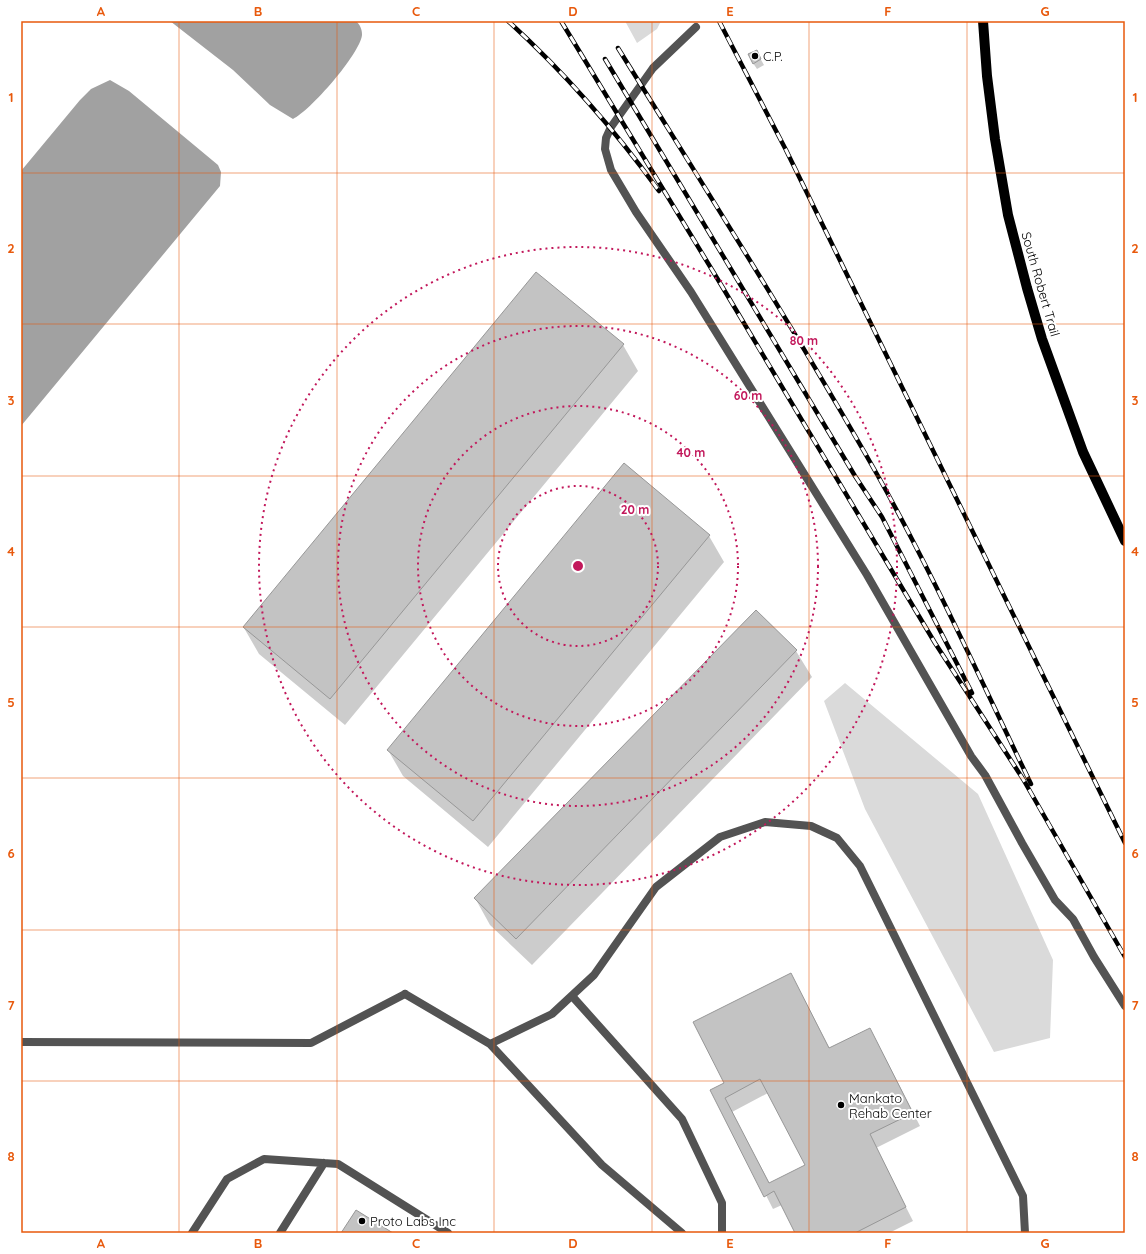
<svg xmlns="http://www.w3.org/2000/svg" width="1146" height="1254" font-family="Quicksand,sans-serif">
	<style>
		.green { fill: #dadada }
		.water { fill: #a1a1a1 }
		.shadow { fill: #0003; fill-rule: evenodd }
		.building { fill: #c3c3c3; stroke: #979797; fill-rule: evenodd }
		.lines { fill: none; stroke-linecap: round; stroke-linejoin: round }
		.lane { stroke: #535353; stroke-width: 8 }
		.street { stroke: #535353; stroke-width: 8 }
		.primary { stroke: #000; stroke-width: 10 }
		.rail-casing { stroke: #000; stroke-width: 4.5 }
		.rail { stroke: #fff; stroke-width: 3; stroke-dasharray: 9; stroke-linecap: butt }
		.grid { fill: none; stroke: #e8590c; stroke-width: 1; stroke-opacity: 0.55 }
		.ring { fill: none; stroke: #c2185b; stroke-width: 2; stroke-dasharray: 2 4 }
		.poi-dot { fill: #000; stroke: #fff; stroke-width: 1.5 }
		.labels { text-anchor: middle; stroke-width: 4; stroke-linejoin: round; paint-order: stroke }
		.poi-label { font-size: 13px; fill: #000; stroke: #fff; text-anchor: start }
		.street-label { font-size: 13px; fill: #000; stroke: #fff }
		.centre { fill: #c2185b; stroke: #fff; stroke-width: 2 }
		.ring-label { font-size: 12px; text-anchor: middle; font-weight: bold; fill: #c2185b; stroke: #fff; stroke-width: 4; stroke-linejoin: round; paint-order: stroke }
		.neatline { fill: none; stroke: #e8590c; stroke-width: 1.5 }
		.grid-label { font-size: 13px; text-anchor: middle; font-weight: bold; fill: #e8590c }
	</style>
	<rect width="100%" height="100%" fill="#fff"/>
	<path class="green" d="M625,21H661L657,29L637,43Z
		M845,683L978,794L1053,960L1050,1038L994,1052L865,809L824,701Z"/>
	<path class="water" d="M170,21H356C360,25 362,29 362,35C360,54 310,111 293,119L270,105L233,70Z
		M110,80L129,91L218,165L221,172L220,186L21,426V171L80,100L91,89Z"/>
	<path class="shadow" d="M756,51L764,65L757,69L753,63Z
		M623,345L638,371L345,725L259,654L244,628Z
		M709,536L724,562L488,847L403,776L388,750Z
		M756,611L796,651L812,677L532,965L490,925L475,898Z
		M791,974L830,1049L877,1042L920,1126L876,1148L913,1221L889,1233H796L782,1205L773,1209L712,1090L725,1083ZM768,1093L806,1166L770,1184L732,1112Z"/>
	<path class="building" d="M757,50L761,59L753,64L748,54Z
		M536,272L624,344L330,699L243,627Z
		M624,463L710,535L473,821L387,750Z
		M756,610L797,650L516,939L474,898Z
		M791,973L829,1048L870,1028L913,1113L870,1134L906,1207L855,1233H795L774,1191L764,1197L710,1090L724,1083L693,1022ZM760,1079L805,1165L769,1183L725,1098Z
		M356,1210L393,1233H341Z"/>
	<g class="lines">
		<path class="lane" d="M696,27L653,68L611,127L606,138L605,149L611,170L636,212L691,292L867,575L971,756L985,775L1022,843L1055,900L1073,919L1094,957L1125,1006
			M405,994L490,1044L602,1165L682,1233
			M572,996L682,1119L722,1203V1233
			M490,1044L552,1014L594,975L656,887L720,837L765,822L811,826L837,838L860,866L1023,1196L1025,1233
			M192,1233L227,1179L264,1159L338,1164L448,1233
			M280,1233L324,1163"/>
		<path class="street" d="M21,1042L311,1043L405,994"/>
		<path class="primary" d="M983,21L987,76L995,139L1008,215L1027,288L1042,339L1083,452L1125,541"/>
		<g class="rail-casing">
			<path id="rail" d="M508,21C565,73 614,129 659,191
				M561,21L717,278L935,643L1023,779L1125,957
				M719,21L786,150L1125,843
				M618,48C706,190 796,331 878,476C934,576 981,681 1031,784
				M605,59L855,476L882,517L972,693"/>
		</g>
		<use href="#rail" class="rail"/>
	</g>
	<path class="grid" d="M179,21V1233M337,21V1233M494,21V1233M652,21V1233M809,21V1233M967,21V1233M21,173H1125M21,324H1125M21,476H1125M21,627H1125M21,778H1125M21,930H1125M21,1081H1125"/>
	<g class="ring">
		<circle cx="578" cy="566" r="80"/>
		<circle cx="578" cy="566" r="160"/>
		<circle cx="578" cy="566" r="240"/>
		<circle cx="578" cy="566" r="319"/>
	</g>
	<g class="poi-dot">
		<circle cx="755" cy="56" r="4"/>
		<circle cx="841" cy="1105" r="4"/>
		<circle cx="362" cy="1221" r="4"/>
	</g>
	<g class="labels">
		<g class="poi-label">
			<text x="763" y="61">C.P.</text>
			<text x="849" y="1103">Mankato<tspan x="849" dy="15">Rehab Center</tspan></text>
			<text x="370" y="1226">Proto Labs Inc</text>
		</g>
		<g class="street-label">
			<text transform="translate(1041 284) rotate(74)" y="5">South Robert Trail</text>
		</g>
	</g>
	<circle cx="578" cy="566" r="6" class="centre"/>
	<g class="ring-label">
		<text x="804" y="345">80 m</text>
		<text x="748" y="400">60 m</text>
		<text x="691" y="457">40 m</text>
		<text x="635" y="514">20 m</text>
	</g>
	<rect width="1146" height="1254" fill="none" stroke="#ffffff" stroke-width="44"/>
	<rect x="22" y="22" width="1102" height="1210" class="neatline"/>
	<g class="grid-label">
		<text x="101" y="16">A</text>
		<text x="258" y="16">B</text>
		<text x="416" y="16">C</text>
		<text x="573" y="16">D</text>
		<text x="730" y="16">E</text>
		<text x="888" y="16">F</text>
		<text x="1045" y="16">G</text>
		<text x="11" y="102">1</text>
		<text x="1135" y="102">1</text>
		<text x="11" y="253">2</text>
		<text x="1135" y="253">2</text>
		<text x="11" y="405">3</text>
		<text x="1135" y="405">3</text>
		<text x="11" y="556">4</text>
		<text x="1135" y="556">4</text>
		<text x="11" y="707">5</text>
		<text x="1135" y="707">5</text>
		<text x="11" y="858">6</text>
		<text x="1135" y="858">6</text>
		<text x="11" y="1010">7</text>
		<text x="1135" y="1010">7</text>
		<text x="11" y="1161">8</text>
		<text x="1135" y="1161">8</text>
		<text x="101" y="1248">A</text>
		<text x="258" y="1248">B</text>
		<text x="416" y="1248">C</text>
		<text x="573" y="1248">D</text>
		<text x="730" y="1248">E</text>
		<text x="888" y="1248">F</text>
		<text x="1045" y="1248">G</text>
	</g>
</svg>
